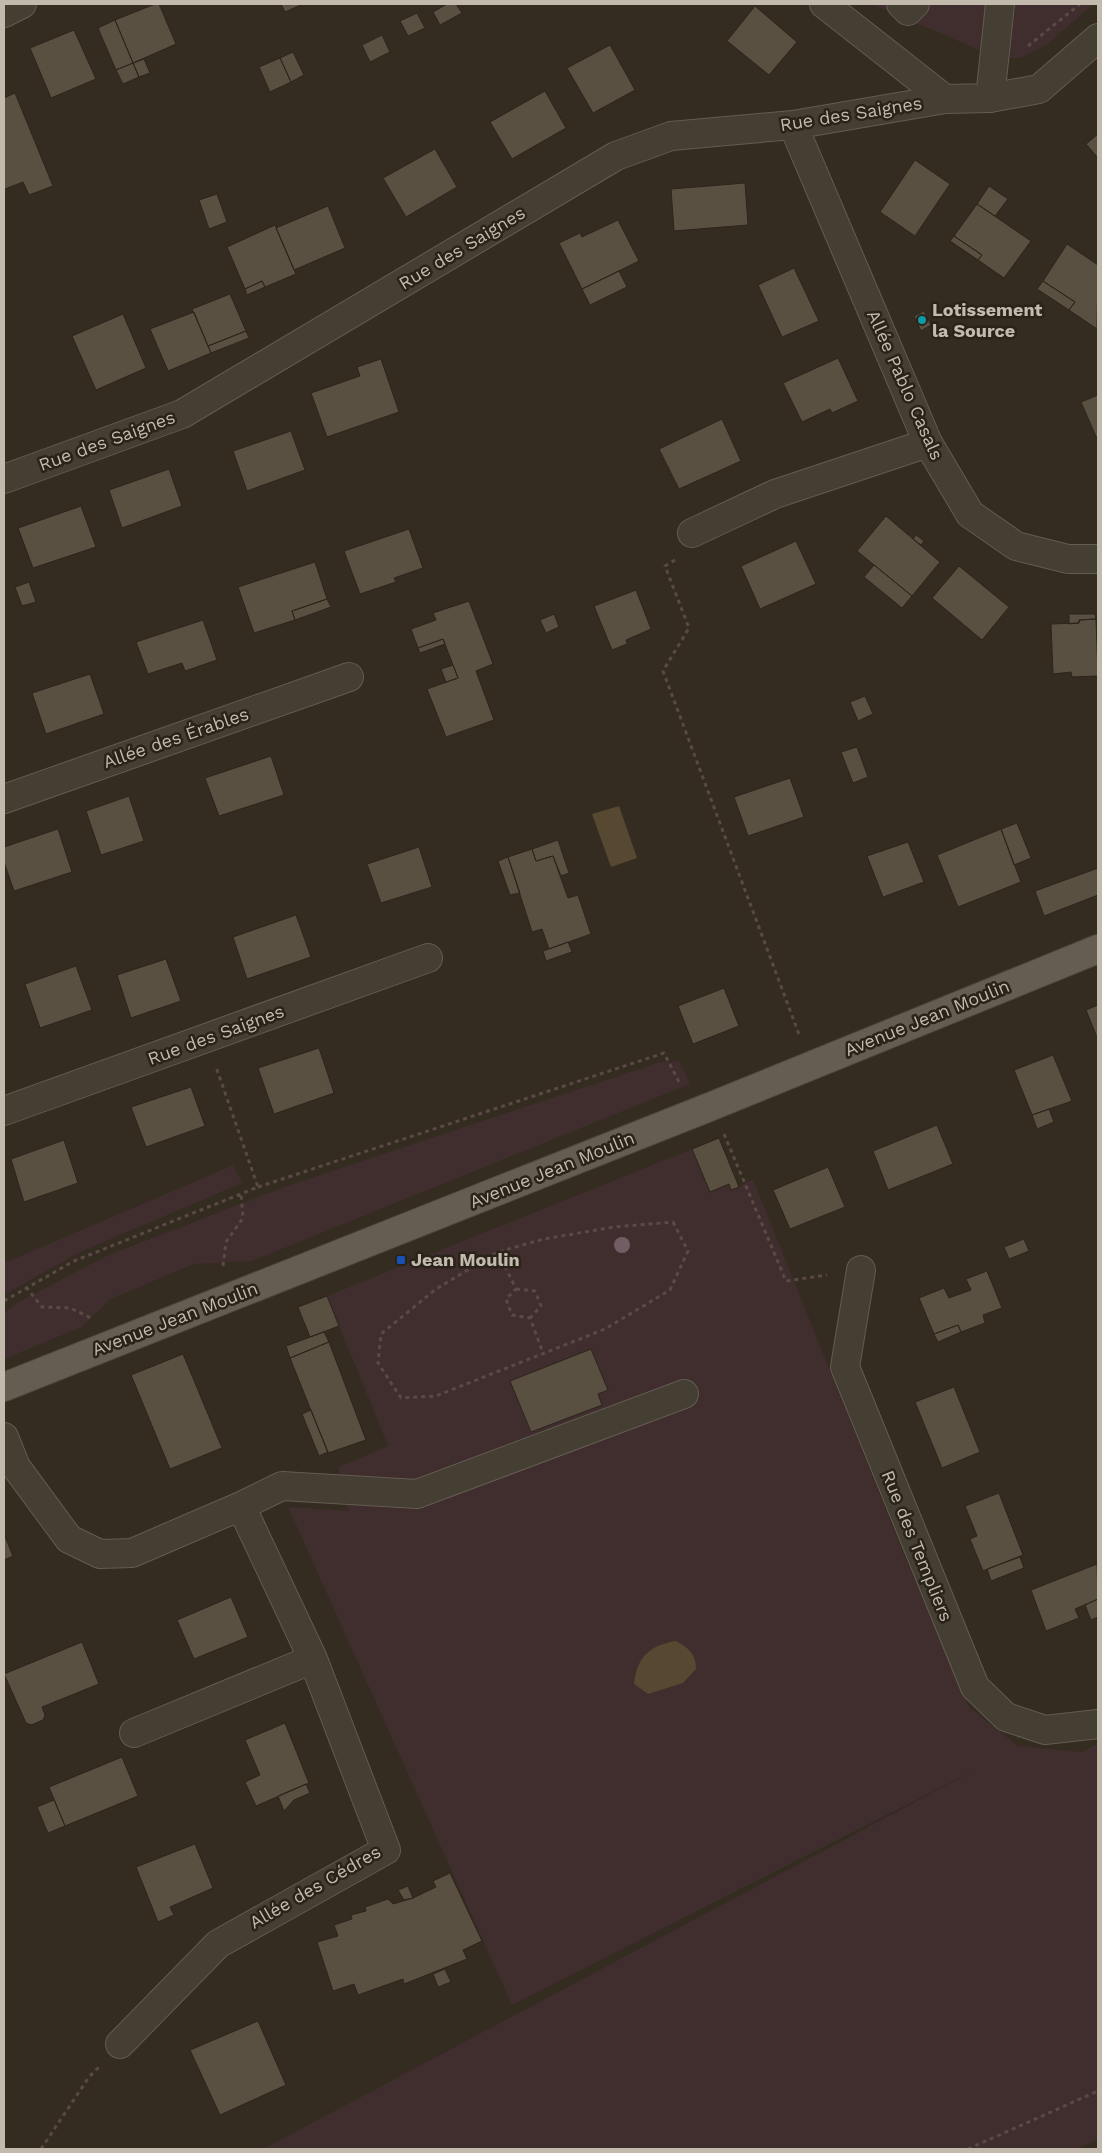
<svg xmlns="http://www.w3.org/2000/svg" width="1102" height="2153" font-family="'Work Sans',sans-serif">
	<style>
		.green { fill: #402d2e }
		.water { fill: #564831 }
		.building { fill: #595042; stroke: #2b251b }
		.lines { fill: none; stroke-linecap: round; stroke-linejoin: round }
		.minor-casing { stroke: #635c51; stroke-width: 30 }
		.major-casing { stroke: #4e473d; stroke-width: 30 }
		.path { stroke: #5a4946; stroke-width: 3; stroke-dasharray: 4 4; stroke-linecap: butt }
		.minor { stroke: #453e33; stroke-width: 28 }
		.major { stroke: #655d51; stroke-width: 28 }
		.tree { fill: #735d65 }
		.culture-dot { fill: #0f9aa8; stroke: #292319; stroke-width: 2 }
		.transit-dot { fill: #1a4fb4; stroke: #292319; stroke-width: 2 }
		.labels { text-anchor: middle; stroke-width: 5; stroke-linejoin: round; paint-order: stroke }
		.street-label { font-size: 18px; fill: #c2baad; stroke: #292319 }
		.poi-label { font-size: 18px; font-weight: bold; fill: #c2baad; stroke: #292319; text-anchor: start }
	</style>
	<rect width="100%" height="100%" fill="#342c20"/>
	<path class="green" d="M872,4H1094L1046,45L1021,58H998Z
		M679,1061L690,1084L252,1261L194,1264L109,1300L82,1327L4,1359V1313L17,1303L106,1256L284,1187L660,1062Z
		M692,1149L710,1192L729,1184L732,1190L753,1179L902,1550L969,1707L1018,1746L1082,1752L1098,1744V2140L1075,2149H263L981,1767L512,2005L288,1507L349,1511L338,1467L388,1446L327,1296Z
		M233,1165L242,1183L78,1253L4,1295V1263Z"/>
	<path class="water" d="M619,806L637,858L611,867L592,814Z
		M676,1641C689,1648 696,1654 696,1669L683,1683L648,1694L634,1684C637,1657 650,1645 676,1641Z"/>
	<path class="building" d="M155,4H159L176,44L133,63L115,20Z
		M281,4H303L285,12Z
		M447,4H456L462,13L440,25L433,12Z
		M755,6L797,42L769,75L727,41Z
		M417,13L425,28L408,36L400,21Z
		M115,20L133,63L116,70L98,28Z
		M74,30L96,79L51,98L30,48Z
		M382,35L390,52L370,62L362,45Z
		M610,45L635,90L593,113L567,68Z
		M293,52L304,75L291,82L280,58Z
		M280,58L291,82L270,92L259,67Z
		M144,59L150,73L139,77L133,63Z
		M133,63L139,77L123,84L116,70Z
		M545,91L566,128L512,159L490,122Z
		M15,93L53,186L29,195L23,182L5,189L4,186V98Z
		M1098,134V158L1086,144Z
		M435,149L457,187L406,217L383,178Z
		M915,160L950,184L915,236L880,212Z
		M745,183L748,225L674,231L671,189Z
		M989,186L1008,199L995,216L977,204Z
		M217,194L227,222L209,229L199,200Z
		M977,204L1031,241L1004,278L978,260L982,255L954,236Z
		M328,206L345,248L294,270L276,228Z
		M618,220L639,261L582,289L559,243L580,233L582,237Z
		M275,225L296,274L265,287L262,281L245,289L227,247Z
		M954,236L982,255L978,260L950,241Z
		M1067,244L1098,265L1097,329L1069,310L1075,302L1043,281Z
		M794,268L819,321L782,337L758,285Z
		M619,271L627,287L590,305L582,289Z
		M262,281L265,287L247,295L245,289Z
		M1043,281L1075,302L1069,310L1037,289Z
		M230,294L246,331L208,346L192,309Z
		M924,311L931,325L921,331L914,316Z
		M194,312L211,353L168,371L150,329Z
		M123,314L146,368L96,390L72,336Z
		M246,331L249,338L211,353L208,346Z
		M838,358L858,401L832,413L830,409L802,422L783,383Z
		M381,359L399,412L327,437L311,393L360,376L357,367Z
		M1098,395V441L1081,402Z
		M722,419L741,461L679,489L659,449Z
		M291,431L305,470L247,491L233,451Z
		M169,469L182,506L122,528L109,490Z
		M81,506L96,547L33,568L18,528Z
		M886,516L940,562L912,596L857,551Z
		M409,529L423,568L394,578L396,582L360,594L344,551Z
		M916,535L924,541L921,545L913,539Z
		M796,541L816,584L760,609L741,566Z
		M315,562L327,599L292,611L295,620L254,633L238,587Z
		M874,565L912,596L902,608L864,577Z
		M959,566L1009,607L982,640L932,598Z
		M29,582L36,602L22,606L15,587Z
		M636,590L651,629L626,640L627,644L612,650L594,606Z
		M327,599L331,607L295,620L292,611Z
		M469,601L493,664L476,671L494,720L446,737L427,689L458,678L443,639L418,648L411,629L436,620L433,613Z
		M554,614L559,627L546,633L540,620Z
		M1069,614H1095L1096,619L1079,620V623L1069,624Z
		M1096,619L1098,676L1072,677L1071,672L1053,674L1051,624L1079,623V620Z
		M203,620L217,660L185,671L182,663L148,674L136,642Z
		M443,639L445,644L420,653L418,648Z
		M453,665L458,678L446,682L441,669Z
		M90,674L104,714L46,734L32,693Z
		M865,696L873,714L858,721L850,702Z
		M857,747L868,777L853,783L841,752Z
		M271,756L284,795L219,816L205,778Z
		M790,778L804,817L748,836L734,797Z
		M129,796L144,841L101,855L86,811Z
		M1017,823L1031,858L1014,865L1001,829Z
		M58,829L72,872L14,891L4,862V847Z
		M1001,829L1021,882L958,907L937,855Z
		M558,840L569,873L561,876L553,856L536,861L532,849Z
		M908,842L924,882L883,897L867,856Z
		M419,847L432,887L381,903L367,864Z
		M532,849L536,861L553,856L568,898L578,895L591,934L549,949L542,929L532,932L508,857Z
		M508,857L520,893L510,895L498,861Z
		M1098,868V895L1044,916L1035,891Z
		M296,915L311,957L247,979L233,937Z
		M568,942L572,952L546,961L543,951Z
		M166,959L181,1001L131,1018L117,975Z
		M76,966L92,1010L40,1028L25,984Z
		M724,988L739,1026L693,1044L678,1006Z
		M1098,1005V1040L1086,1010Z
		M319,1048L334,1093L274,1114L258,1068Z
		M1053,1055L1072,1101L1032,1115L1014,1070Z
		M191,1087L205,1126L146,1147L131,1107Z
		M1049,1109L1054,1122L1037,1129L1032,1115Z
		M937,1125L953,1164L888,1190L873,1151Z
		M719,1138L739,1187L731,1190L729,1184L710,1192L692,1149Z
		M64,1140L78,1183L24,1202L11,1159Z
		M828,1167L845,1207L790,1229L773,1190Z
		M1024,1239L1029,1251L1009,1259L1004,1247Z
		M987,1271L1002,1308L983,1315L985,1323L961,1332L958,1325L934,1334L919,1298L944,1288L949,1298L971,1290L966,1279Z
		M327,1296L339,1326L310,1337L298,1307Z
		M958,1325L961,1332L938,1342L934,1334Z
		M324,1332L329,1342L290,1358L286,1346Z
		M329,1342L366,1440L328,1453L290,1358Z
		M591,1349L608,1390L598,1394L602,1405L531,1432L510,1381Z
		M183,1354L222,1448L170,1469L131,1375Z
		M954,1387L980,1452L942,1468L915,1402Z
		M311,1410L328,1452L319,1456L302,1414Z
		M999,1493L1023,1555L983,1571L970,1539L977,1536L965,1506Z
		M4,1534L13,1556L4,1560Z
		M1020,1557L1024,1568L991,1581L987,1569Z
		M1097,1564L1098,1599L1075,1609L1079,1618L1046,1631L1031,1590Z
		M231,1597L248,1637L194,1659L177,1620Z
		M1098,1599V1617L1091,1620L1085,1605Z
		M82,1642L99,1684L42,1707L45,1715L43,1720L31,1725L26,1723L4,1674Z
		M285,1723L309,1783L256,1806L245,1782L260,1775L245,1740Z
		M122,1757L138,1796L65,1826L49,1787Z
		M306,1784L310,1793L294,1800L284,1811L278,1796Z
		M54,1800L65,1826L48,1833L37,1807Z
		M195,1844L213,1888L170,1907L174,1915L158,1922L136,1867Z
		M450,1873L482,1941L463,1950L467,1959L404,1984L403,1979L358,1995L354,1984L333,1991L317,1942L338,1936L334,1925L352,1919L351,1915L366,1911L365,1907L388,1899L393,1904L413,1898L436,1887L433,1881Z
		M408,1886L413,1898L404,1900L398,1890Z
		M445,1969L451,1982L438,1987L433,1974Z
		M258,2021L286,2085L220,2115L190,2050Z"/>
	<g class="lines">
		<g class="minor-casing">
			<path id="minor" d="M824,4L945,99L990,98L1039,89L1098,38
				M901,4L908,11L915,4
				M4,13L22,4
				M990,98L1000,4
				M793,125L928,443L970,514L1016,546L1068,559H1098
				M4,479L182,414L616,156L671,136L793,125L945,99
				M692,533L775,494L928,443
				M4,799L349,677
				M4,1111L428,958
				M861,1270L845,1367L975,1687L1006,1717L1045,1730L1098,1724
				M4,1437L16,1467L69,1539L100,1554L132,1553L241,1506L313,1659L386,1850L218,1944L120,2044
				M241,1506L282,1486L417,1494L684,1394
				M134,1733L313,1659"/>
		</g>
		<g class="major-casing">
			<path id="major" d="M4,1387L712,1106L1098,949"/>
		</g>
		<path class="path" d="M1028,46L1080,4
			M675,560L665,566L689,628L663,671L800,1037
			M724,1134L786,1281L827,1275
			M258,1187L664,1053L679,1082L676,1084
			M673,1222L688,1251L670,1290L605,1329L436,1396L401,1398L378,1363L381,1334L436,1289L498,1252L544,1239L614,1227Z
			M498,1252L516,1289L506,1299L512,1315L530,1318L543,1353
			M223,1266L226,1242L243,1218L241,1194
			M26,1287L42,1307L70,1308L91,1318
			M516,1289L535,1291L541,1306L530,1318
			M4,1301L74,1261L258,1187L216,1067
			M41,2149L89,2077L100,2066
			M968,2149L1098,2091"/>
		<use href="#minor" class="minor"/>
		<use href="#major" class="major"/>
	</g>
	<circle class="tree" cx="622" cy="1245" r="8"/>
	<circle class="culture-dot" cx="922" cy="320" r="5"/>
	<rect class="transit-dot" x="396" y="1255" width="10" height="10" rx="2.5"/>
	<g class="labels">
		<g class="street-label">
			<text transform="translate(851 114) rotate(-9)" y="6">Rue des Saignes</text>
			<text transform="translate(462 248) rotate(-31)" y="6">Rue des Saignes</text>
			<text transform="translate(905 385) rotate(66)" y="6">Allée Pablo Casals</text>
			<text transform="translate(107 441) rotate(-20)" y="6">Rue des Saignes</text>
			<text transform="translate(176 738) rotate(-19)" y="6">Allée des Érables</text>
			<text transform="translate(927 1018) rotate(-22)" y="6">Avenue Jean Moulin</text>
			<text transform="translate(216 1035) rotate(-20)" y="6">Rue des Saignes</text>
			<text transform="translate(552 1170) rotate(-22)" y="6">Avenue Jean Moulin</text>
			<text transform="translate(175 1319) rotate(-21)" y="6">Avenue Jean Moulin</text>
			<text transform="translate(917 1546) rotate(68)" y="6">Rue des Templiers</text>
			<text transform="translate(315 1887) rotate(-30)" y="6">Allée des Cédres</text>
		</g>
		<g class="poi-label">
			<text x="932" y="316">Lotissement<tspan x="932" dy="21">la Source</tspan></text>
			<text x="411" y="1266">Jean Moulin</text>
		</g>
	</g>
	<rect width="1102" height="2153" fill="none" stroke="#c2baad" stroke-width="10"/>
</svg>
